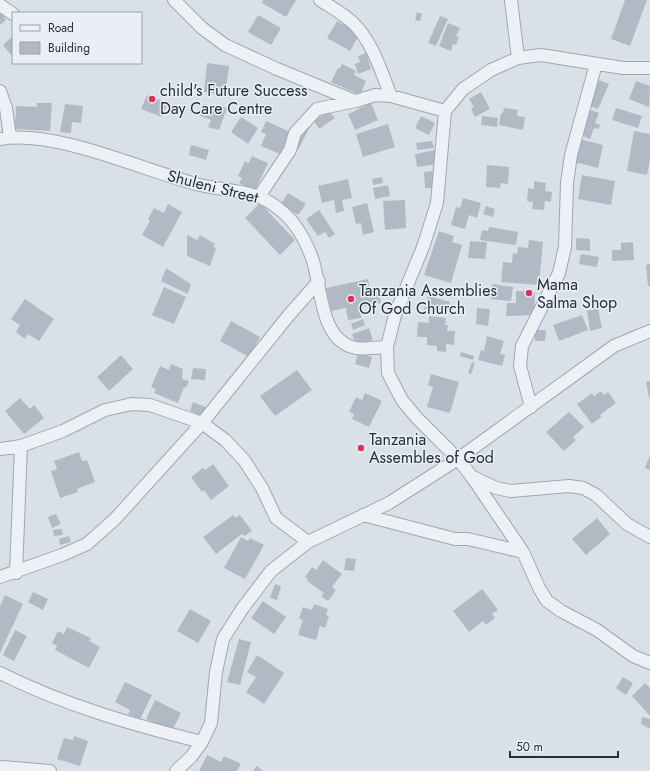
<svg xmlns="http://www.w3.org/2000/svg" width="650" height="771" font-family="Jost,sans-serif">
	<style>
		.building { fill: #b1bac4 }
		.lines { fill: none; stroke-linecap: round; stroke-linejoin: round }
		.street-casing { stroke: #9fa7b1; stroke-width: 14 }
		.street { stroke: #edf0f5; stroke-width: 12 }
		.poi-dot { fill: #d9325a; stroke: #e9eff4; stroke-width: 1.5 }
		.labels { text-anchor: middle; stroke-width: 3; stroke-linejoin: round; paint-order: stroke }
		.poi-label { font-size: 16px; fill: #232f3d; stroke: #e9eff4; text-anchor: start }
		.street-label { font-size: 16px; fill: #232f3d; stroke: #e9eff4 }
	</style>
	<rect width="100%" height="100%" fill="#dae0e7"/>
	<path class="building" d="M263,0H296L286,17L262,3Z
		M625,0H647L630,46L611,39Z
		M0,11L6,20L0,25Z
		M417,12L422,14L420,21L415,20Z
		M258,15L281,28L271,45L248,32Z
		M440,16L448,19L436,46L428,43Z
		M337,21L360,33L350,51L327,38Z
		M448,23L460,28L456,36L459,37L456,45L453,44L451,51L439,46Z
		M13,36V57L3,45Z
		M366,53L371,69L358,74L355,64L360,62L358,56Z
		M207,63L229,66L225,95L204,92Z
		M342,64L356,71L354,75L366,81L360,95L331,82L338,68L339,69Z
		M599,80L609,84L598,109L588,105Z
		M636,81L650,86L649,107L629,99Z
		M481,92L490,109L475,117L471,109L474,107L469,99Z
		M147,95L168,103L162,117L141,109Z
		M37,103H52L50,131L15,129L16,106L37,107Z
		M371,103L378,120L355,130L348,114Z
		M65,104L83,106L81,123L72,122L71,133L60,132Z
		M204,104L216,108L217,105L227,108L219,130L208,127L211,120L200,116Z
		M504,108L518,110L517,116L525,117L523,130L499,125L501,113H503Z
		M616,108L642,116L638,128L612,120Z
		M591,110L599,113L595,123L600,125L599,129L594,128L590,139L581,135Z
		M329,111L335,118L319,129L314,121Z
		M421,116L435,123L429,135L415,128Z
		M482,116L498,118L497,127L481,125Z
		M241,117L258,128L248,144L231,132Z
		M266,121L290,132L280,154L261,146L266,134L261,132Z
		M388,124L395,147L363,157L356,134Z
		M303,126L309,129L298,150L292,147Z
		M634,131L650,134V160L647,175L627,171Z
		M579,139L603,145L598,168L574,162Z
		M432,141L434,148L417,150L416,143Z
		M191,145L209,150L206,160L189,155Z
		M435,150L437,164L417,167L415,154Z
		M252,156L268,163L255,191L239,183L242,178L238,176L245,161L249,163Z
		M487,165L509,167L508,184L501,183L500,188L486,187Z
		M434,171V188H425L424,172Z
		M582,175L615,181L611,205L578,199Z
		M382,177L383,183L373,185L372,179Z
		M348,179L352,198L342,200L344,211L336,213L334,200L322,203L318,186Z
		M534,181L546,183L545,191L552,192L551,202L545,201L544,210L532,209L533,202L527,201L528,188L534,189Z
		M388,185L390,196L375,199L373,188Z
		M288,193L306,204L298,215L281,204Z
		M463,198L481,203L477,218L469,215L465,229L451,225L456,207L460,208Z
		M405,200L406,228L385,230L383,201Z
		M260,203L295,240L280,255L245,218Z
		M367,203L374,232L363,235L361,223L356,224L352,207Z
		M168,204L182,212L163,247L142,235L150,221L148,219L154,208L164,213Z
		M486,206L495,209L493,217L483,214Z
		M319,210L335,234L329,238L325,232L318,236L306,219Z
		M489,227L518,232L516,245L480,240L482,230L488,231Z
		M439,231L454,236L452,242L462,245L451,283L424,275Z
		M187,235L197,240L200,235L215,244L213,247L216,248L210,266L187,256Z
		M576,238L590,239V251L576,250Z
		M529,240L543,242L539,285L501,282L503,262L512,263L513,253L517,254L518,247L528,248Z
		M470,241L487,242L485,259L468,258Z
		M633,242L634,260L612,261V250H621V243Z
		M581,254L599,257L597,267L579,264Z
		M650,264V286H648L646,265Z
		M166,268L191,284L188,294L161,281Z
		M368,279L370,291L378,289L381,303L360,307L361,318L348,320L346,308L331,311L326,288Z
		M492,284L513,287L511,301L491,299Z
		M164,287L186,297L174,324L152,315Z
		M516,291L535,292L534,315L506,316L507,303H516Z
		M428,296L450,302L446,315L424,309Z
		M25,299L54,319L39,341L28,334L25,339L16,332L20,325L11,319Z
		M477,308L490,309L488,326L476,324Z
		M598,308L602,328L590,331L587,311Z
		M582,315L588,330L559,341L553,325Z
		M429,316L446,318L445,325H448L447,331H455L454,345L446,344V352L437,351V346L427,345V337H417L418,322L429,323Z
		M363,319L365,325L353,330L351,324Z
		M231,321L260,337L249,357L220,341Z
		M369,328L373,340L357,346L352,334Z
		M535,330H546L545,341H535Z
		M487,336L504,341L500,354L505,355L502,366L478,360L481,350L484,351Z
		M461,352L474,356L473,360L460,356Z
		M358,353L372,357L369,368L355,364Z
		M121,355L133,369L109,391L97,377Z
		M472,362L475,363L471,374L468,373Z
		M171,364L183,369L182,379L189,381L186,388L184,387L178,403L154,393L156,389L151,387L160,366L169,370Z
		M193,368L206,369L205,380L191,379Z
		M297,370L312,390L275,416L260,396Z
		M431,374L459,382L450,413L427,407L433,387L428,385Z
		M650,381V398H649L646,382Z
		M601,391L604,395L608,392L616,403L600,415L602,416L592,424L577,404L592,393L594,396Z
		M365,393L382,401L369,427L352,419L354,414L349,412L356,397L362,400Z
		M20,398L30,409L34,405L44,418L24,434L5,411Z
		M193,402L208,408L204,417L190,411Z
		M569,412L584,427L573,437L576,440L564,451L546,432Z
		M79,452L82,461L87,460L95,482L77,489L78,492L60,498L51,471L57,469L54,461Z
		M650,455V470L645,468Z
		M213,464L229,486L211,500L204,490L202,492L191,477L203,468L205,470Z
		M56,514L61,524L52,528L48,517Z
		M233,515L235,518L240,515L252,531L244,536L242,534L216,554L203,537Z
		M597,518L610,534L586,555L572,539Z
		M62,529L63,535L54,536L53,530Z
		M69,536L71,542L60,545L59,539Z
		M241,537L248,541L250,538L264,545L245,579L224,568Z
		M346,558L356,559L354,571L344,570Z
		M323,560L342,574L332,587L336,590L328,601L321,596L324,593L307,581L308,579L305,577L312,567L316,570Z
		M275,584L281,586L277,600L270,598Z
		M482,589L498,610L492,614L495,618L486,625L483,621L469,632L453,611Z
		M33,592L48,599L43,610L28,602Z
		M5,595L23,604L0,653V606Z
		M263,601L286,617L274,634L251,618Z
		M314,604L328,609L326,615L329,616L325,628L320,626L316,640L298,635L303,620L299,618L303,607L312,610Z
		M190,609L211,621L198,643L177,631Z
		M67,627L91,638L89,641L100,647L89,668L55,650L57,646L52,643L58,631L64,634Z
		M15,630L27,636L14,661L3,655Z
		M239,639L251,642L240,685L227,682Z
		M257,655L284,673L264,704L246,692L256,677L247,672Z
		M623,677L633,683L626,695L616,688Z
		M125,682L152,695L140,719L128,714L130,710L115,702Z
		M645,683L650,688V716L632,696Z
		M155,700L181,713L172,731L146,719Z
		M642,717L650,719V729L641,724Z
		M74,736L88,741L80,766L57,759L64,738L73,740Z
		M207,755L221,762L224,756L241,764L237,771H199Z
		M257,766L263,771H253Z"/>
	<g class="lines">
		<g class="street-casing">
			<path id="street" d="M174,0L202,28L225,45L277,69L355,101
				M320,0C331,7 344,14 353,23C373,42 381,72 391,96
				M511,0L518,58
				M0,5L13,14
				M650,68H623L541,55L518,58L491,70L463,89L445,111L437,203L423,247L395,315L387,347L388,373L402,400L416,417L458,459L472,477L523,552L539,588L547,601L561,611L597,630L633,656L650,663
				M0,91L6,108L10,137
				M0,139C55,129 142,170 196,184C226,192 254,188 279,209C295,221 305,239 312,258C322,286 319,341 356,348C365,350 377,347 387,347
				M260,195L290,150L295,133L317,109L356,101L375,95L391,96L445,111
				M531,407L520,366L522,346L559,273L565,247L567,183L571,155L596,64
				M0,449L21,446L63,431L105,410L132,404L150,405L202,423L225,440L244,460L262,488L276,518L308,542
				M473,477L496,488L511,491L569,486L583,488L596,495L627,524L650,537
				M363,515L455,539H468L523,552
				M16,573L21,446
				M0,577L62,555L87,544L115,519L202,423L289,315L319,281
				M0,673C64,705 133,725 202,742
				M0,769L3,767L50,771
				M176,771L191,757L202,742L211,723L216,672L223,639L242,609L271,571L308,542L389,503L458,459L614,346L650,331"/>
		</g>
		<use href="#street" class="street"/>
	</g>
	<g class="poi-dot">
		<circle cx="152" cy="99" r="4"/>
		<circle cx="529" cy="293" r="4"/>
		<circle cx="351" cy="299" r="4"/>
		<circle cx="361" cy="448" r="4"/>
	</g>
	<g class="labels">
		<g class="poi-label">
			<text x="160" y="96">child's Future Success<tspan x="160" dy="18">Day Care Centre</tspan></text>
			<text x="537" y="290">Mama<tspan x="537" dy="18">Salma Shop</tspan></text>
			<text x="359" y="296">Tanzania Assemblies<tspan x="359" dy="18">Of God Church</tspan></text>
			<text x="369" y="445">Tanzania<tspan x="369" dy="18">Assembles of God</tspan></text>
		</g>
		<g class="street-label">
			<text transform="translate(213 186) rotate(14)" y="6">Shuleni Street</text>
		</g>
	</g>
	<rect x="12" y="12" width="130" height="52" fill="#e9eff4" stroke="#9aa2ab"/>
	<rect x="20" y="25" width="20" height="6" fill="#edf0f5" stroke="#9aa2ab"/>
	<text x="48" y="32" font-size="12" fill="#232f3d">Road</text>
	<rect x="20" y="42" width="20" height="12" fill="#b1bac4" stroke="#9aa2ab"/>
	<text x="48" y="52" font-size="12" fill="#232f3d">Building</text>
	<path d="M510 751v6h108v-6" fill="none" stroke="#232f3d" stroke-width="2"/>
	<text x="516" y="751" font-size="12" fill="#232f3d" stroke="#e9eff4" stroke-width="3" paint-order="stroke">50 m</text>
</svg>
